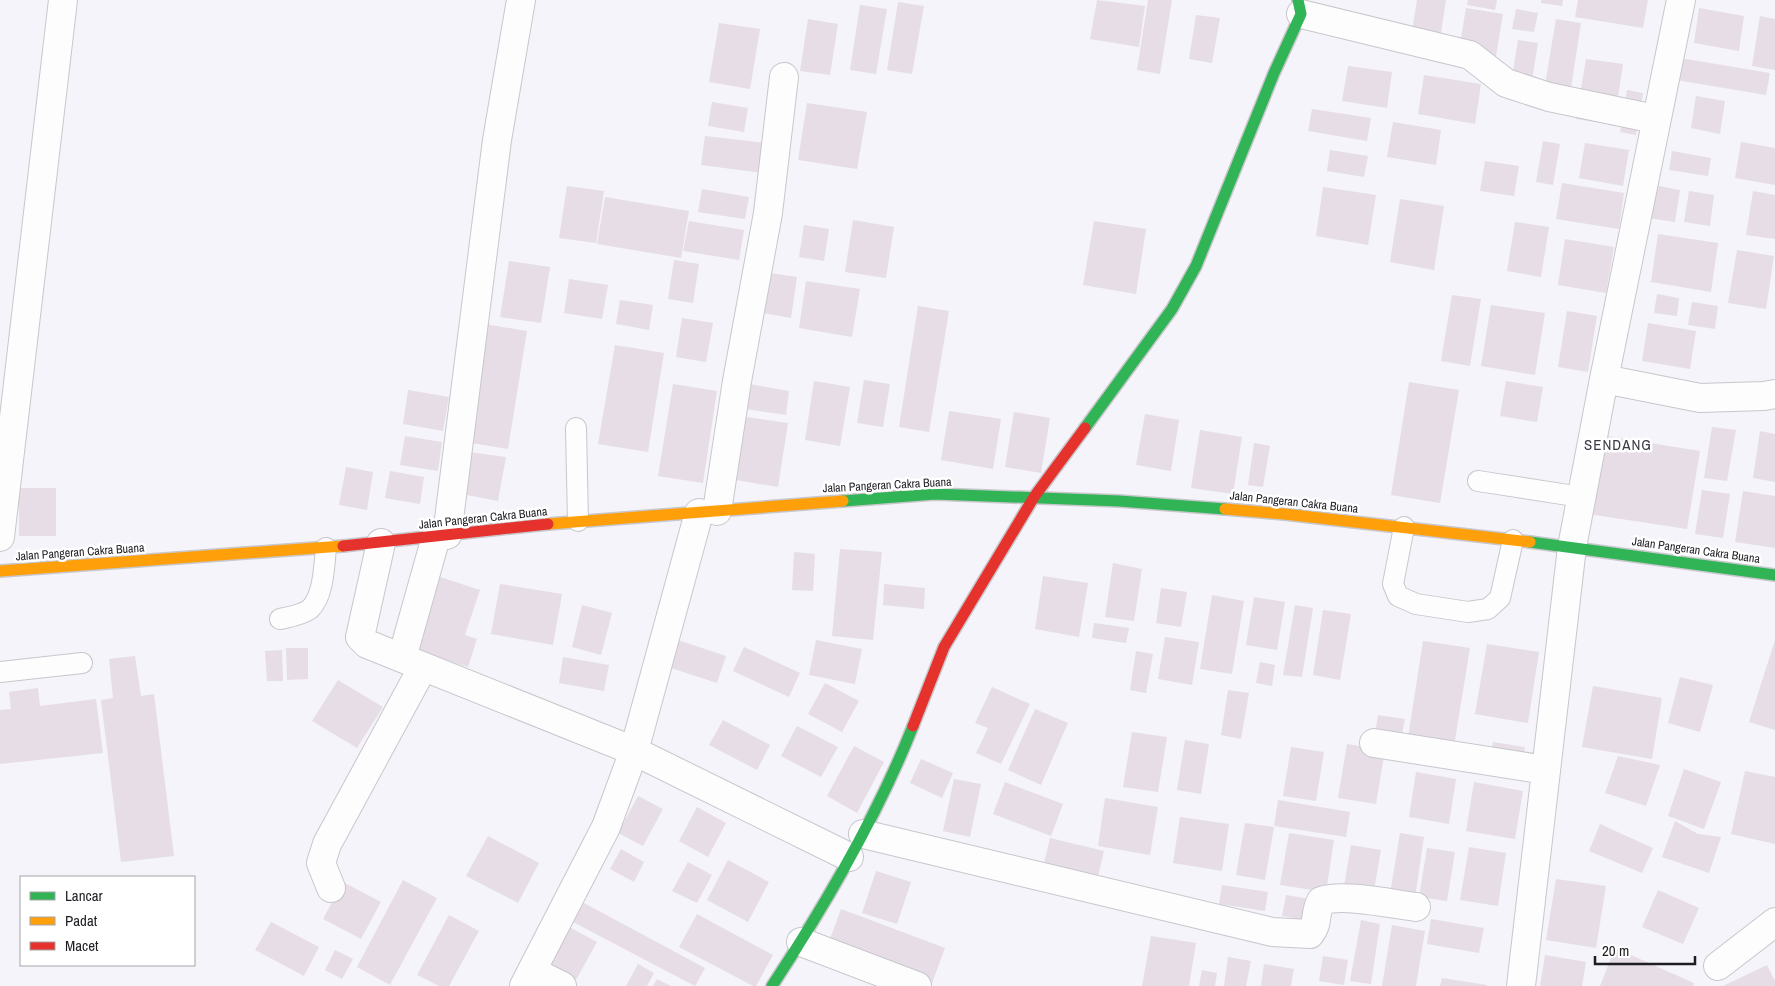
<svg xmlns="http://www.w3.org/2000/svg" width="1775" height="986" font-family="'Archivo Narrow',sans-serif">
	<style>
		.building { fill: #e6dde7 }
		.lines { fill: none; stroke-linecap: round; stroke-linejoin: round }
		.lane-casing { stroke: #c7c7cc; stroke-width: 22 }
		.street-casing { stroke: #c7c7cc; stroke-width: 30 }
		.fast-casing { stroke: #c7c7cc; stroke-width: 14 }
		.slow-casing { stroke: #c7c7cc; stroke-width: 14 }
		.jam-casing { stroke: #c7c7cc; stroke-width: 14 }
		.lane { stroke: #fdfdfe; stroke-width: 20 }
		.street { stroke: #fdfdfe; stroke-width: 28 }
		.fast { stroke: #30b455; stroke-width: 11 }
		.slow { stroke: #ff9f0a; stroke-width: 11 }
		.jam { stroke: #e5322d; stroke-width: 11 }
		.labels { text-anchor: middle; stroke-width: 5; stroke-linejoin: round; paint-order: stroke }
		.street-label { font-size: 12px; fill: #1d1d22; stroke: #fff }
		.quarter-label { font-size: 15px; letter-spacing: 1px; fill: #3d3b46; stroke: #fff }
	</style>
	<rect width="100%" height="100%" fill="#f4f4fa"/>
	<path class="building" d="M1097,0L1145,6L1139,47L1090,39Z
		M1148,0H1172L1160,74L1137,70Z
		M1417,0H1446L1438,53L1409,49Z
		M1468,0H1497L1495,10L1467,5Z
		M1541,0H1563L1562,6L1541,3Z
		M1578,0H1648L1643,28L1575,17Z
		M898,2L924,6L912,74L887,70Z
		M860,5L887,9L876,74L850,70Z
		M1466,8L1503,14L1495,62L1458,56Z
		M1699,8L1744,16L1739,51L1694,43Z
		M1516,9L1538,13L1534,32L1512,29Z
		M1196,15L1220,18L1212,63L1189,59Z
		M1760,16L1775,19V70L1752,66Z
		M808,19L838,24L830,75L800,71Z
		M1556,19L1581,23L1569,101L1543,97Z
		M719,23L760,29L750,89L709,82Z
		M1518,40L1538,43L1531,86L1511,83Z
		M1674,57L1770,73L1766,95L1670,79Z
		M1586,59L1623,64L1614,125L1576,119Z
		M1348,66L1392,72L1387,108L1342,101Z
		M1424,75L1481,84L1475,124L1418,114Z
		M1627,90L1643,93L1636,135L1620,132Z
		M1696,96L1725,101L1720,134L1691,128Z
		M712,102L748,108L744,132L708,126Z
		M807,103L867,112L857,169L798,160Z
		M1312,109L1371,118L1367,141L1308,131Z
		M1393,122L1441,130L1436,165L1387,157Z
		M705,136L766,143L763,173L701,165Z
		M1543,141L1560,144L1553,185L1536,182Z
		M1741,142L1775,148V185L1735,178Z
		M1585,143L1629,150L1623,186L1579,178Z
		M1330,150L1368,156L1364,177L1327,171Z
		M1672,151L1711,158L1708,176L1669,170Z
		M1485,161L1519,166L1514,196L1480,191Z
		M1562,183L1624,193L1619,229L1556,219Z
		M1654,185L1680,190L1675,222L1648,218Z
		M567,186L604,191L596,243L559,238Z
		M1323,187L1376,195L1368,245L1316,236Z
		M702,189L749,197L745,219L698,212Z
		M1689,191L1714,195L1710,226L1684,222Z
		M1753,191L1775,195V239L1746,235Z
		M605,197L689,211L681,258L597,244Z
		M1400,199L1444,206L1434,270L1390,262Z
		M853,220L894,227L886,278L845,272Z
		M689,221L744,230L739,260L683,251Z
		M1094,221L1146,229L1136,294L1083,285Z
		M1515,222L1549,227L1541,277L1507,271Z
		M804,225L829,229L824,261L799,257Z
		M1658,234L1718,243L1711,292L1651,282Z
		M1565,239L1614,247L1606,293L1558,285Z
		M1737,250L1774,256L1766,309L1728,303Z
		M674,260L699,264L693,303L668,299Z
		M509,261L550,267L541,323L500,317Z
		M763,272L797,277L791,318L757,312Z
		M569,279L608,285L602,319L564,313Z
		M806,281L860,289L852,337L799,328Z
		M1657,294L1679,298L1677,316L1654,313Z
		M1452,295L1481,299L1470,366L1441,361Z
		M620,300L653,305L649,330L616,324Z
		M1692,302L1718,306L1715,329L1688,325Z
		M1491,305L1545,313L1535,375L1481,366Z
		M918,306L949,311L929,432L899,427Z
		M1567,311L1597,316L1588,372L1558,367Z
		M682,318L713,323L706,362L676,357Z
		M1648,323L1696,331L1690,369L1642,361Z
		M485,324L527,331L508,449L465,442Z
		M615,345L664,353L648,452L598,444Z
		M864,380L890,384L883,427L857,423Z
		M814,381L850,387L840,446L805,440Z
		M1506,381L1543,387L1537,422L1500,416Z
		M1409,382L1459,390L1440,503L1391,495Z
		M673,384L717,391L703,483L658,476Z
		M750,384L789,391L786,415L746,409Z
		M408,390L449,397L443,431L403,424Z
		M949,411L1001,419L993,469L941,460Z
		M1014,412L1050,418L1041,473L1005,467Z
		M1145,414L1179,420L1171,471L1136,465Z
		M740,416L788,423L778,487L730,479Z
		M1712,427L1736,430L1727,481L1704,478Z
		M1200,430L1242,437L1233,494L1191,488Z
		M1760,431L1775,434V482L1753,478Z
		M1601,435L1700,451L1687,529L1588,514Z
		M405,436L442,442L438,471L400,465Z
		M1254,443L1270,446L1263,487L1248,485Z
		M469,452L506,457L498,501L462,494Z
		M346,467L373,472L367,510L339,505Z
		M390,471L424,477L420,504L385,498Z
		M19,488H56V536H19Z
		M1702,490L1730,494L1723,538L1695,534Z
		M1743,491L1775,496V548L1735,542Z
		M840,549L882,552L873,640L832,636Z
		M794,552L815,554L813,591L792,590Z
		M1113,563L1142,569L1134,621L1105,617Z
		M1043,576L1088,583L1079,637L1035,629Z
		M440,577L480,590L465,635L477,639L468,667L416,651Z
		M500,584L562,594L553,645L491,634Z
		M884,584L925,588L924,609L883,605Z
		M1161,588L1187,592L1181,627L1156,623Z
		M1212,595L1244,601L1232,674L1200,669Z
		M1254,597L1285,602L1277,650L1246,645Z
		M582,605L612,613L601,655L572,647Z
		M1295,605L1313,608L1302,677L1283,675Z
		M1323,610L1351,614L1340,680L1313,675Z
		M1094,623L1129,628L1126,643L1092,638Z
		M1165,637L1199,642L1192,685L1158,679Z
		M672,638L726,656L717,683L671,668L675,656L667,653Z
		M816,640L862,649L855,684L809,675Z
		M1775,640V730L1749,722Z
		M1423,641L1470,648L1453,752L1407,744Z
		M1487,644L1539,652L1528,723L1475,714Z
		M744,647L800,673L789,697L733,671Z
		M286,648H308V679L287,680Z
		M282,650L283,681H267L265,651Z
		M1136,651L1153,654L1146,693L1130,690Z
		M135,656L141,696L154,694L174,856L121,862L101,700L113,698L109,659Z
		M563,657L609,665L604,691L559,683Z
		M1260,662L1275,665L1272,686L1256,683Z
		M1680,677L1713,685L1700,732L1668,723Z
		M338,680L383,707L357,748L312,721Z
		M825,683L859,701L842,732L808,714Z
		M1593,686L1662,698L1652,759L1582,747Z
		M992,687L1030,704L1001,764L976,753L988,728L975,723Z
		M38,688L40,706L96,699L103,753L0,764V710L11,709L9,692Z
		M1228,690L1249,693L1241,739L1221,735Z
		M1035,709L1068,723L1041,785L1008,770Z
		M1378,715L1405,719L1400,745L1374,740Z
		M723,720L770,745L757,770L709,745Z
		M797,726L838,747L821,777L781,756Z
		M1132,732L1167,737L1158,792L1123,787Z
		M1185,740L1209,744L1201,794L1177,790Z
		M1493,742L1525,747L1522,765L1490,760Z
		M1347,744L1385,750L1376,804L1338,798Z
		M854,746L884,762L857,813L827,796Z
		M1291,747L1324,752L1316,801L1283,796Z
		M1618,756L1660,765L1646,806L1605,793Z
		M921,759L953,773L942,798L910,783Z
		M1684,769L1721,782L1704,829L1668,816Z
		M1745,771L1775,777V844L1731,834Z
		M1416,772L1456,779L1449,824L1409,817Z
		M954,779L981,784L970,837L943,831Z
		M1005,782L1063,804L1051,836L993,814Z
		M1474,782L1523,791L1515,839L1466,831Z
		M638,796L663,809L643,846L618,833Z
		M1105,798L1158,807L1150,855L1098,846Z
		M1278,800L1350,812L1346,837L1274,826Z
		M697,807L726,823L708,857L679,841Z
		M1180,817L1229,824L1222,871L1173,863Z
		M1675,821L1698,834L1721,837L1709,873L1662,857Z
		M1245,823L1274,827L1265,880L1236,875Z
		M1600,824L1653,848L1642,873L1589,851Z
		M1289,833L1334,840L1326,892L1280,885Z
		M1400,833L1424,837L1415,898L1390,894Z
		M488,836L539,863L518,903L466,876Z
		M1050,838L1104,851L1097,881L1043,868Z
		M1351,845L1381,850L1373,896L1343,892Z
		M1469,847L1506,853L1498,906L1460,900Z
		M1427,848L1455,852L1447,901L1419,897Z
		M621,849L644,862L634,882L610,869Z
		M728,860L769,882L748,922L707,900Z
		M688,862L712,875L697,903L672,891Z
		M876,871L911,882L897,924L862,913Z
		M1556,879L1606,886L1596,948L1546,940Z
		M403,880L437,898L390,985L357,967Z
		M343,882L381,902L361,939L323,919Z
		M1222,885L1268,892L1265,911L1219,904Z
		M1658,890L1699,908L1683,944L1642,927Z
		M1286,895L1310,899L1307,920L1282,916Z
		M584,903L705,968L695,986L573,922Z
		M841,909L945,948L931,986L827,947Z
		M697,914L773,955L756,986H753L679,947Z
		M449,915L479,931L449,986H439L417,975Z
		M1431,919L1484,928L1479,953L1427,944Z
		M1361,920L1380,924L1371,984L1350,981Z
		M271,922L319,947L304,976L255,950Z
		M560,922L597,942L576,980L539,960Z
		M1392,925L1425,931L1416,986H1382Z
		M1151,936L1196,943L1189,986H1142Z
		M1615,948L1694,983L1693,986H1600Z
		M335,950L353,959L342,979L325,970Z
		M1545,955L1586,962L1582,986H1540Z
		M1323,956L1348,960L1344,985L1319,981Z
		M1228,957L1251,961L1246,986H1224Z
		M638,964L654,973L647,986H626Z
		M1264,964L1294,969L1291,986H1261Z
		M1767,965L1775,981V986H1723Z
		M1202,970L1217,973L1215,986H1199Z
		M1442,978L1487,985V986H1440Z
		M657,979L671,986H653Z"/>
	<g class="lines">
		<g class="lane-casing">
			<path id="lane" d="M576,428L578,521
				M1478,481L1581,497
				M1404,527L1393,584L1398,596L1416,604L1468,612L1488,609L1500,598L1513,540
				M280,619C289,617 302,615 310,609C324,595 324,566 326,548
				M0,672L82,663"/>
		</g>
		<g class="street-casing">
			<path id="street" d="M1301,14L1470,55L1506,83L1549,97L1655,119
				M1604,379L1700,398L1764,396L1775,394
				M717,511L737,381L768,213L784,77
				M447,535L497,140L521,0
				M0,537L63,0
				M381,543L360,637L367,644L634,751L849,857
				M402,658L436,537
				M1374,743L1546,770
				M863,834L1272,932L1310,934C1319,923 1314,914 1321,901C1342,893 1392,904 1416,907
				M331,888L321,863L327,844L423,667
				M801,942L917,986
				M1718,966L1775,922
				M532,971L562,986
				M524,986L606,827L634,751L699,513
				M1521,986L1572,547L1604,379L1681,0"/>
		</g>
		<g class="fast-casing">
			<path id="fast" d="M1085,428L1172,309L1196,266L1274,73L1301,14L1298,0
				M843,501L935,494L1119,501L1225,509
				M1530,542L1775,575
				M772,986C826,904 877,817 913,726"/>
		</g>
		<g class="slow-casing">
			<path id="slow" d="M1225,509L1284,514L1530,542
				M548,524L843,501
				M0,571L343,546"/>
		</g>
		<g class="jam-casing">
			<path id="jam" d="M343,546L548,524
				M913,726L944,647L1034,497L1085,428"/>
		</g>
		<use href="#lane" class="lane"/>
		<use href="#street" class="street"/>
		<use href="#fast" class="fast"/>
		<use href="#slow" class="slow"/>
		<use href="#jam" class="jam"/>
	</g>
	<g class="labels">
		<g class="street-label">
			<text transform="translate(887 485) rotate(-3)" y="4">Jalan Pangeran Cakra Buana</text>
			<text transform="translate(1294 502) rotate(6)" y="4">Jalan Pangeran Cakra Buana</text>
			<text transform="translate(483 518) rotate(-6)" y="4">Jalan Pangeran Cakra Buana</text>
			<text transform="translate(1696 550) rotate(8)" y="4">Jalan Pangeran Cakra Buana</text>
			<text transform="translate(80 552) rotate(-4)" y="4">Jalan Pangeran Cakra Buana</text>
		</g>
		<g class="quarter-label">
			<text x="1618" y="450">SENDANG</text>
		</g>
	</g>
	<rect x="20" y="876" width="175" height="90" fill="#ffffff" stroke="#a5a5a7"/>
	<rect x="30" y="892" width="25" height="8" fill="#30b455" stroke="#a5a5a7"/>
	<text x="65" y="901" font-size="15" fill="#1d1d22">Lancar</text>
	<rect x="30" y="917" width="25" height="8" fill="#ff9f0a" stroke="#a5a5a7"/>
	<text x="65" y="926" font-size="15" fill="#1d1d22">Padat</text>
	<rect x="30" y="942" width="25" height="8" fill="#e5322d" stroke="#a5a5a7"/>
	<text x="65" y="951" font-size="15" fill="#1d1d22">Macet</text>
	<path d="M1595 956v8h100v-8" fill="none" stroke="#1d1d22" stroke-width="2.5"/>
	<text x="1602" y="956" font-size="15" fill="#1d1d22" stroke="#ffffff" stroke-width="4" paint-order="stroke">20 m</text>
</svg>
